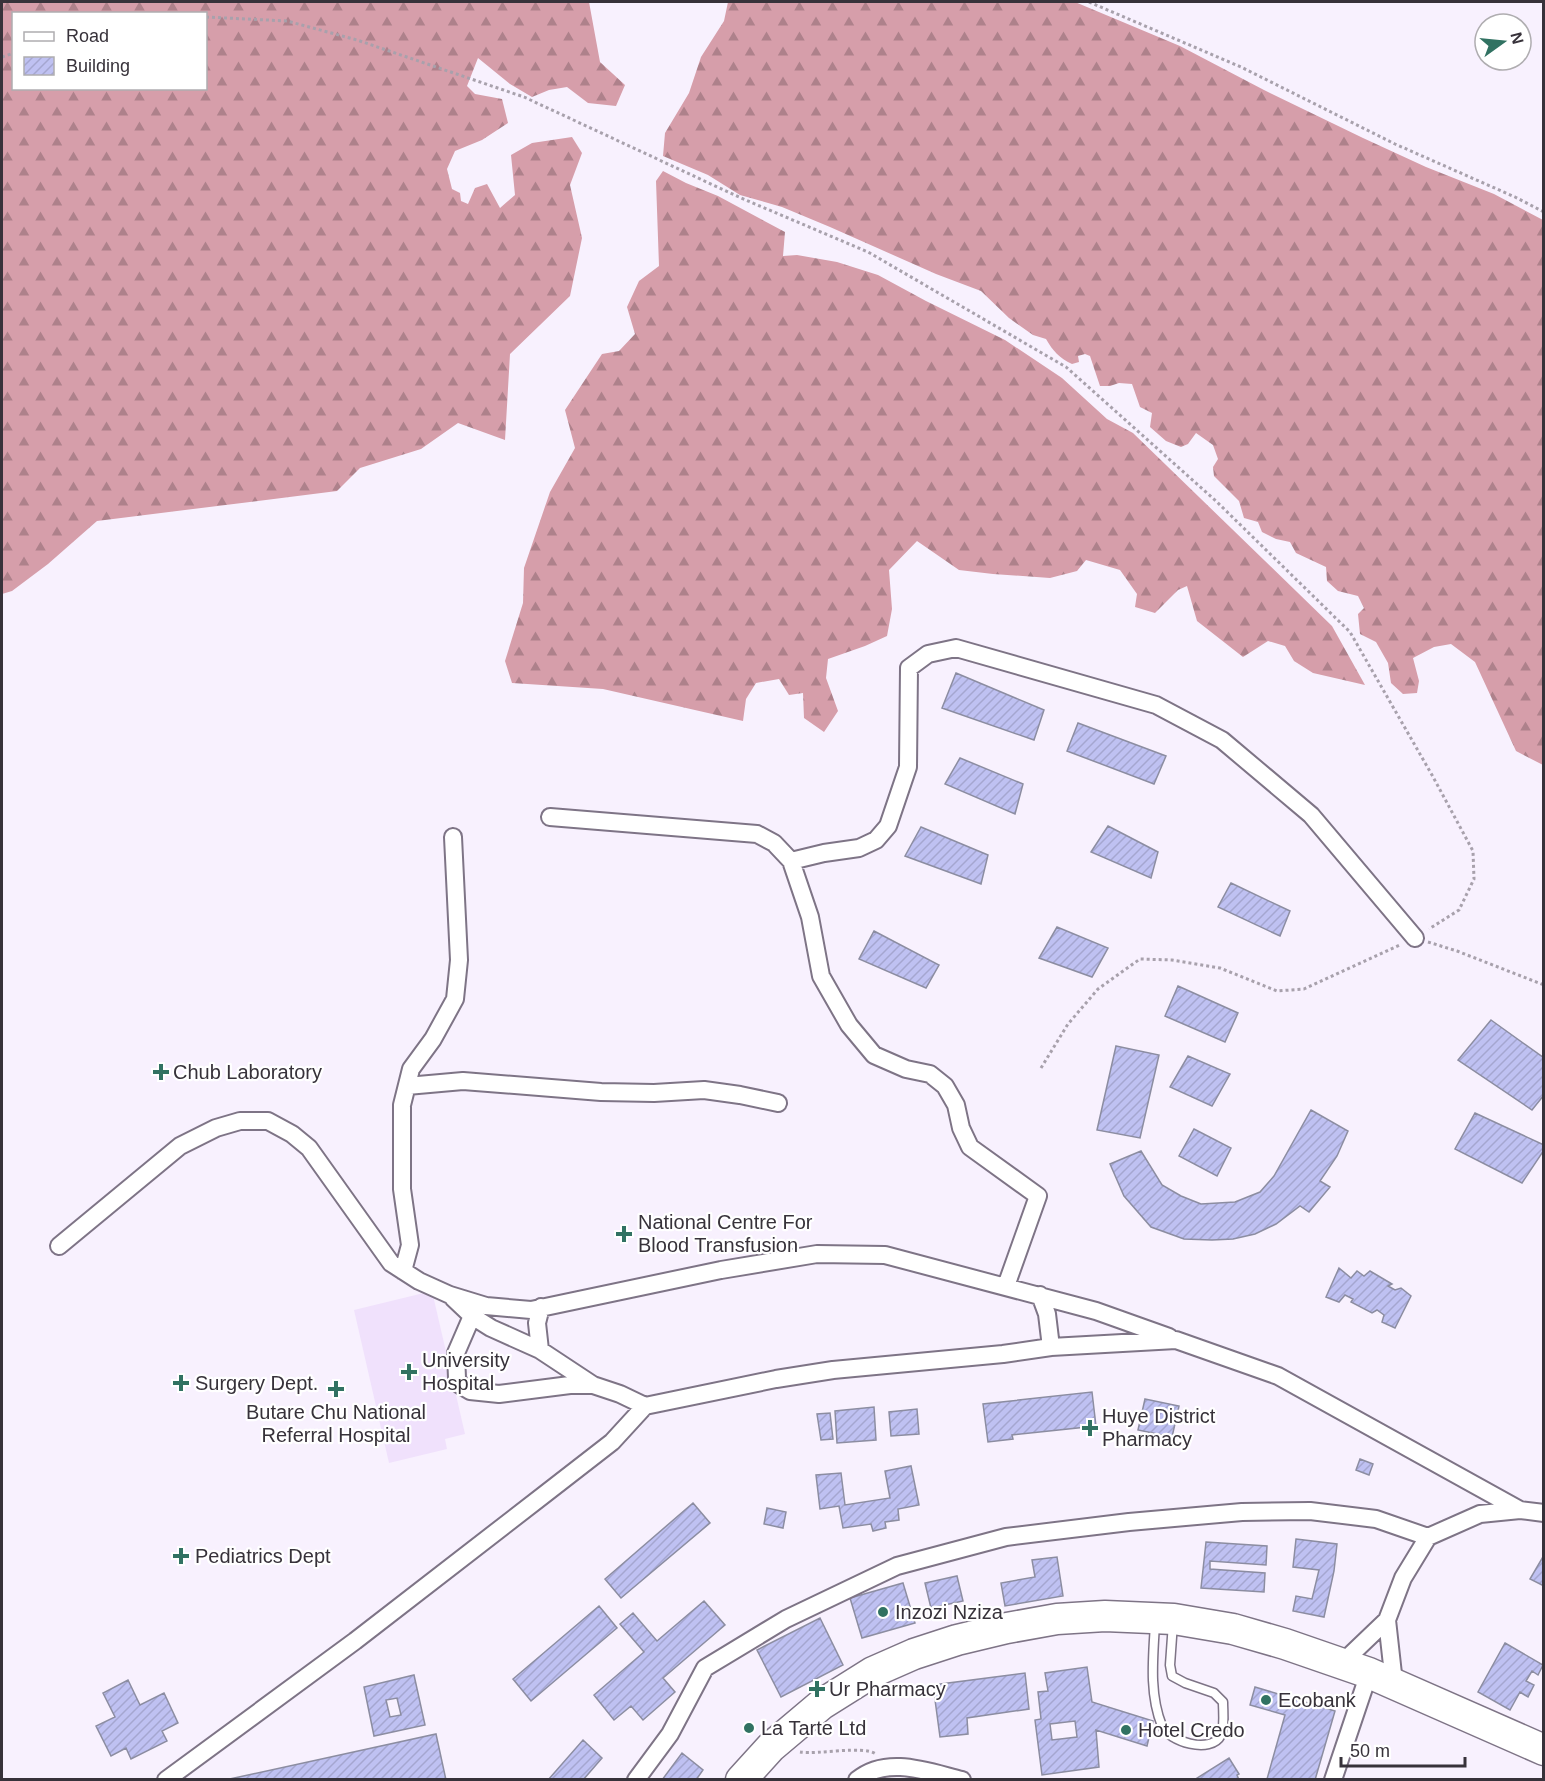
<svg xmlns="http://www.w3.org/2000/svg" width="1545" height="1781" font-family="Helvetica,sans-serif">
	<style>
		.built { fill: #f0e1fc }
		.forest { fill: url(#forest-firs); fill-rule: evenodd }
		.building { fill: url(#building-hatch); stroke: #8c8da1; stroke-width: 1.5; fill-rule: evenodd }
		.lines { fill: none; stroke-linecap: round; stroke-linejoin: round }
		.lane-casing { stroke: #7e7486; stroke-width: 11 }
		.street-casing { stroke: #7e7486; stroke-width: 20 }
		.highway-casing { stroke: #7e7486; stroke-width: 33 }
		.path { stroke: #a8a1ac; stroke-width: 3; stroke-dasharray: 3 3; stroke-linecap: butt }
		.lane { stroke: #fff; stroke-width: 8 }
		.street { stroke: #fff; stroke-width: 16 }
		.highway { stroke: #fff; stroke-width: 30 }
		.poi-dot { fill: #317262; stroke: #fff; stroke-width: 2 }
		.labels { text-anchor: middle; stroke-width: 4.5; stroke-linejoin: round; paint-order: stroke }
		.poi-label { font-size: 20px; fill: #37323a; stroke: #fff; text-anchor: start }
	</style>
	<defs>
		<pattern id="forest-firs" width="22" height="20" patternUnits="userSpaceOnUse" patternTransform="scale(1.5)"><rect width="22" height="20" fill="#d69eaa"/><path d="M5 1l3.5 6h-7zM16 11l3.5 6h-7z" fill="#ae818b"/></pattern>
		<pattern id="building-hatch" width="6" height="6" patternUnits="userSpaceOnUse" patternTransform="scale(1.5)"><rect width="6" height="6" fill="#bfc1f2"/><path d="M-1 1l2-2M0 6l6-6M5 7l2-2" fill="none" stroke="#a5a6d0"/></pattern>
	</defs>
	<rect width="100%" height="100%" fill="#f8f1fe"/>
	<path class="built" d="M432,1291L465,1434L445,1439L447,1449L389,1463L354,1310Z"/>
	<path class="forest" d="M2,2H589L600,62L625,85L616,106L588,103L567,87L549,90L532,97L510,84L478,58L467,86L475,94L502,99L508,123L482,140L455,151L447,169L452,189L460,193L461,201L468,204L475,188L487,184L500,208L515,195L511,155L532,143L572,137L582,153L570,185L582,238L570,296L510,354L505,440L458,423L421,449L360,468L337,491L97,521L48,564L12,591L2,594ZM14,14H206V88H14Z
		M728,2H1075L1180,46L1264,90L1363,138L1426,167L1494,194L1543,220V765L1516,751L1475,662L1451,644L1434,647L1413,658L1419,681L1417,693L1403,694L1391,683L1388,663L1376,642L1360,634L1358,614L1364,608L1358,596L1338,591L1327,581L1326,567L1296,553L1290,542L1276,539L1262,532L1258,522L1244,518L1239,501L1214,476L1213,467L1218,459L1213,445L1196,433L1188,444L1181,447L1166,441L1150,427L1152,413L1140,407L1132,384L1119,383L1110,386H1100L1090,356L1085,354L1078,356L1079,362L1072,364C1059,358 1053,351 1046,339L1033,335L1009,318L981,291L936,274L830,227L782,207L740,195L708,175L663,156L665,133L689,93L701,57L724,21Z
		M663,171L686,183L718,196L785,232L783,256L797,255L837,262L878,275L926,301L1005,340L1062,378L1107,419L1133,433L1332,626L1365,685L1313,673L1294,661L1285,646L1268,641L1243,657L1197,621L1187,586L1178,590L1155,613L1135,607L1137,594L1120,570L1086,560L1077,571L1050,578L993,574L959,570L917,541L889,570L892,609L887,636L865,646L828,659L826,678L838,711L824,732L804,718L803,693L789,695L779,679L756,683L746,699L743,721L603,689L512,683L505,661L523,603L524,568L550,492L575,448L565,410L602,354L619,351L635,334L627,307L639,281L659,266L656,181Z"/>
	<path class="building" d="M956,673L1044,710L1034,740L942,708Z
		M1078,723L1166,756L1154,784L1067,751Z
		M960,758L1023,784L1015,814L945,784Z
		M1108,826L1158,852L1151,878L1091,852Z
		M921,827L988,855L981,884L905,856Z
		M1231,883L1290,911L1280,936L1218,907Z
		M1057,927L1108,948L1092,977L1039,958Z
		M874,931L939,965L926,988L859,959Z
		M1178,986L1238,1013L1225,1042L1165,1016Z
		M1491,1020L1544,1058V1095L1532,1110L1458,1060Z
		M1116,1046L1159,1055L1140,1138L1097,1130Z
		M1188,1056L1230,1074L1212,1106L1170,1087Z
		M1311,1110L1348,1131L1337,1156L1320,1181L1330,1187L1309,1212L1300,1206L1276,1224L1255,1234L1233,1239L1212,1240L1184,1239L1151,1227L1124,1196L1110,1164L1141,1151L1162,1185L1181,1196L1201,1204L1235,1202L1260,1192L1274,1176Z
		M1475,1113L1544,1145V1150L1522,1183L1455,1149Z
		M1194,1129L1231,1148L1217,1176L1179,1156Z
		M1339,1268L1351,1278L1357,1271L1364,1276L1370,1271L1392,1284L1388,1286L1395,1290L1401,1288L1411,1296L1395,1328L1382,1322L1384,1315L1377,1310L1372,1313L1351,1302L1353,1299L1345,1295L1339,1302L1326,1297Z
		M1092,1392L1096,1426L1012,1435L1013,1439L988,1442L983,1404Z
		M1145,1399L1179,1406L1172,1437L1138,1430Z
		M874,1407L876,1440L837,1443L835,1411Z
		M917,1409L919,1434L891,1436L889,1412Z
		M830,1413L833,1439L821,1440L817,1414Z
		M1360,1459L1373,1464L1369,1475L1356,1470Z
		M911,1466L919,1505L898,1509L899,1520L885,1522L886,1528L873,1531L871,1524L843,1528L839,1506L820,1509L816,1475L841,1473L845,1505L890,1498L885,1471Z
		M693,1503L710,1523L621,1598L605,1579Z
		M767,1508L786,1512L783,1528L764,1524Z
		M1296,1539L1337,1544L1334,1571L1324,1617L1293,1611L1296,1596L1312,1599L1319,1570L1293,1567Z
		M1206,1542L1267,1546L1266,1565L1210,1561V1569L1265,1573L1264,1592L1201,1588Z
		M1544,1555V1586L1530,1579Z
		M1057,1557L1063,1596L1005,1606L1001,1583L1035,1577L1032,1560Z
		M957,1576L963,1601L931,1608L925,1583Z
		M903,1583L915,1623L862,1638L850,1598Z
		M704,1601L725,1625L663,1678L675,1692L643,1720L631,1706L614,1720L594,1695L644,1652L620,1624L633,1613L657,1641Z
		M599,1606L617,1628L531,1701L513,1679Z
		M820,1618L843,1665L781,1697L757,1650Z
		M1505,1643L1543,1665L1538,1675L1532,1671L1526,1681L1534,1685L1528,1697L1520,1692L1510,1710L1478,1692Z
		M1087,1667L1092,1702L1153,1721L1147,1746L1096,1730L1099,1767L1042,1775L1035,1720L1041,1719L1038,1692L1048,1691L1045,1673ZM1075,1721L1077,1737L1052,1740L1050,1724Z
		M1025,1673L1029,1709L967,1718L968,1734L940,1737L933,1685Z
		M414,1675L425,1725L374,1736L364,1687ZM397,1698L401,1715L390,1717L386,1700Z
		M128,1680L140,1705L164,1693L178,1723L162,1731L167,1741L131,1759L126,1748L111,1756L96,1726L115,1717L103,1693Z
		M1255,1687L1335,1711L1315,1780L1267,1779L1285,1715L1250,1705Z
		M436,1734L446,1780H225Z
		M583,1740L602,1758L583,1780H548Z
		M682,1753L703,1770L696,1780H662Z
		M1229,1758L1239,1774L1237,1775L1239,1780H1194Z"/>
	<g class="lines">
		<g class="lane-casing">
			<path id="lane" d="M1155,1624C1153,1658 1149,1694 1162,1726C1168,1741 1211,1755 1221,1735C1225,1726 1223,1712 1223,1702L1214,1693L1185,1683L1172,1676L1170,1665L1173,1623"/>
		</g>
		<g class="street-casing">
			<path id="street" d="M550,817L757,834L774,843L791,861L810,917L821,976L849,1025L874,1055L906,1069L930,1074L945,1086L956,1105L961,1128L970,1147L1038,1196L1006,1286
				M791,861L824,853L859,848L876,840L888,826L908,767L909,668L928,654L956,648L1156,705L1222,740L1311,815L1415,938
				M407,1086L463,1081L601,1092L654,1093L704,1090L740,1095L778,1103
				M59,1246L180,1146L216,1128L240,1121H268L292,1134L309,1148L391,1263L419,1281L450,1295L486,1306L531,1310L721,1270L817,1254L885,1255L1096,1311L1169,1337
				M403,1271L410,1245L402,1189V1105L411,1069L433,1039L455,999L459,960L453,837
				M1040,1295L1047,1314L1051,1347
				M453,1298L472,1316L491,1328L540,1350L593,1385L620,1394L645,1406
				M472,1316L456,1353L457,1378L460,1385L470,1391L499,1394L570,1385H593
				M540,1350L537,1323L541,1307
				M1387,1620L1394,1683
				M1342,1663L1387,1620L1403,1578L1428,1537
				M166,1780L355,1641L545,1494L612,1442L645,1406L776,1379L833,1370L1003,1354L1051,1347L1176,1340L1278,1376L1520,1510
				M636,1780L670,1734L705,1668L786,1619L897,1566L1006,1537L1129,1522L1242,1512L1310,1511L1376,1519L1428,1537L1480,1514L1520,1510L1544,1513
				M857,1780C887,1755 929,1772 962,1780
				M1333,1780L1369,1673"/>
		</g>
		<g class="highway-casing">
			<path id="highway" d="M741,1780L771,1747L822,1704L873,1672L914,1654L957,1640L1007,1628L1057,1619L1105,1616L1174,1619L1233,1629L1285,1644L1369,1673L1544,1750"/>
		</g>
		<path class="path" d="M1089,2L1241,67L1395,144L1515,197L1544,212
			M206,17L287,21L357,40L524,97L741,198L868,252L1066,367L1217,502L1350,632L1432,775L1473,851L1474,879L1459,910L1429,929
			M2,57L14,53
			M1428,942L1457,951L1544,985
			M1041,1068L1068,1024L1098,989L1140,959L1172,960L1220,968L1277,991L1304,989L1400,945
			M800,1752C818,1755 863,1745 876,1754"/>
		<use href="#lane" class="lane"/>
		<use href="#street" class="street"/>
		<use href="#highway" class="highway"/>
	</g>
	<g class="poi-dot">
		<path d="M158 1063h6v6h6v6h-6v6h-6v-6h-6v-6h6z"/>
		<path d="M621 1225h6v6h6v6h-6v6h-6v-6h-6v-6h6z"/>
		<path d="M406 1363h6v6h6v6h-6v6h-6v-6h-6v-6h6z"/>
		<path d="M178 1374h6v6h6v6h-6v6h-6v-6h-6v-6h6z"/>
		<path d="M333 1380h6v6h6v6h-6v6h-6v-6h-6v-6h6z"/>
		<path d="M1087 1419h6v6h6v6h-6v6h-6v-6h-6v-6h6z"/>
		<path d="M178 1547h6v6h6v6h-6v6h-6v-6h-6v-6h6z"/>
		<circle cx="883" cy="1612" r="6"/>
		<path d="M814 1680h6v6h6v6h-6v6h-6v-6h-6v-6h6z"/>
		<circle cx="1266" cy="1700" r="6"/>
		<circle cx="749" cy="1728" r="6"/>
		<circle cx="1126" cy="1730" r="6"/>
	</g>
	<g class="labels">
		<g class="poi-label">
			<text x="173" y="1079">Chub Laboratory</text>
			<text x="638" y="1229">National Centre For<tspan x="638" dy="23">Blood Transfusion</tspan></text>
			<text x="422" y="1367">University<tspan x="422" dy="23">Hospital</tspan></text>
			<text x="195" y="1390">Surgery Dept.</text>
			<text x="336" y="1419" text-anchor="middle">Butare Chu National<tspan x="336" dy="23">Referral Hospital</tspan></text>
			<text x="1102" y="1423">Huye District<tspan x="1102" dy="23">Pharmacy</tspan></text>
			<text x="195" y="1563">Pediatrics Dept</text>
			<text x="895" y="1619">Inzozi Nziza</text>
			<text x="829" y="1696">Ur Pharmacy</text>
			<text x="1278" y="1707">Ecobank</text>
			<text x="761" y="1735">La Tarte Ltd</text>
			<text x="1138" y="1737">Hotel Credo</text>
		</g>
	</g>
	<rect width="1545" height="1781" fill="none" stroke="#37323a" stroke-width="6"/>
	<rect x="12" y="12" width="195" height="78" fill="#ffffff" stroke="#afadb0" stroke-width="1.5"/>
	<rect x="24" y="32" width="30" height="9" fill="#ffffff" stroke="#afadb0" stroke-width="1.5"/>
	<text x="66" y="42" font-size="18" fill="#37323a">Road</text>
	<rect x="24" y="57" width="30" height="18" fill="url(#building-hatch)" stroke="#afadb0" stroke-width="1.5"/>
	<text x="66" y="72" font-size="18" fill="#37323a">Building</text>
	<g transform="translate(1503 42) rotate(75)"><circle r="28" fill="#ffffff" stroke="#afadb0" stroke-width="1.5"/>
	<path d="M0-4.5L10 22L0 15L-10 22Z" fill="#317262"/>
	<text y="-9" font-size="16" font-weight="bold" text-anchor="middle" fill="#37323a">N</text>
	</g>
	<path d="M1341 1757v9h124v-9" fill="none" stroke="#37323a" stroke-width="3"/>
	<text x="1350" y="1757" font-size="18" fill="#37323a" stroke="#ffffff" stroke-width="4.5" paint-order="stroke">50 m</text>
</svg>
